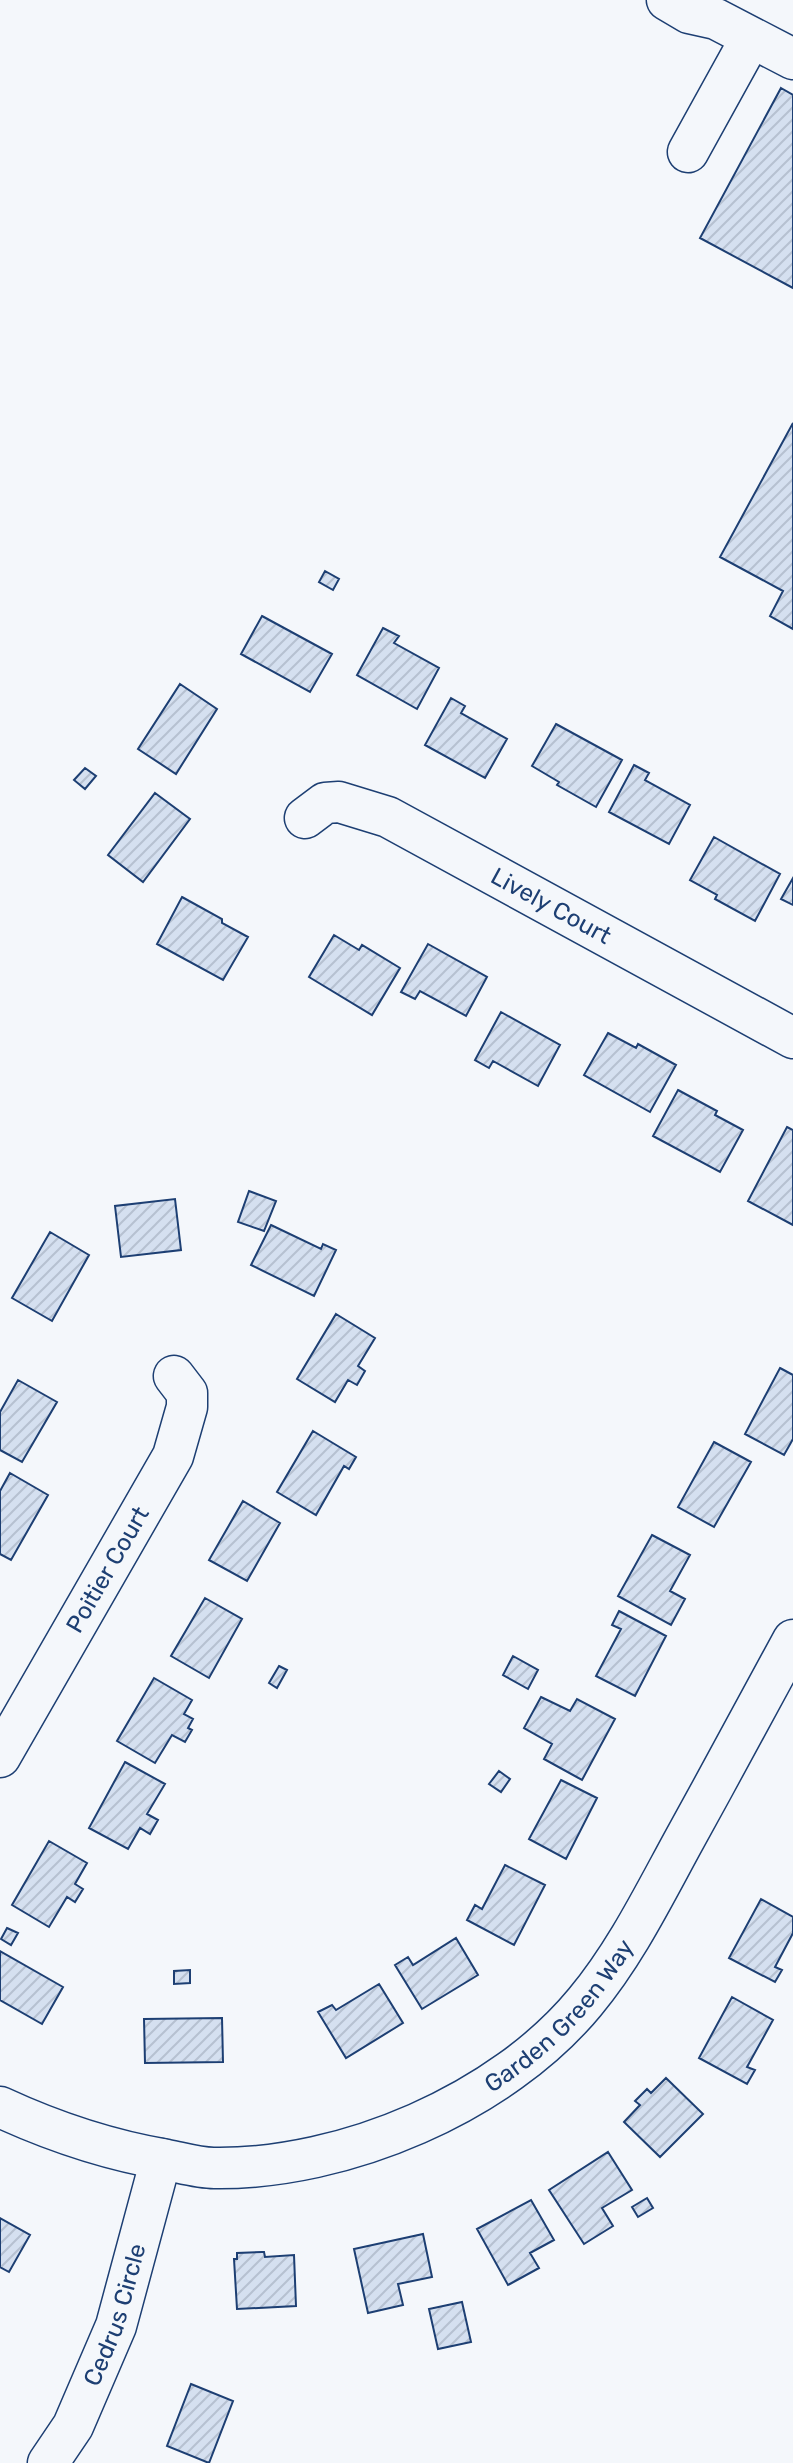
<svg xmlns="http://www.w3.org/2000/svg" width="793" height="2463" font-family="Rubik,sans-serif">
	<style>
		.building { fill: url(#building-hatch); stroke: #1d3f73; stroke-width: 2 }
		.lines { fill: none; stroke-linecap: round; stroke-linejoin: round }
		.minor-casing { stroke: #1d3f73; stroke-width: 43 }
		.minor { stroke: #f4f7fb; stroke-width: 40 }
		.labels { text-anchor: middle; stroke-width: 6; stroke-linejoin: round; paint-order: stroke }
		.street-label { font-size: 24px; fill: #1d3f73; stroke: #f4f7fb }
	</style>
	<defs>
		<pattern id="building-hatch" width="6" height="6" patternUnits="userSpaceOnUse" patternTransform="scale(2)"><rect width="6" height="6" fill="#d5e0f0"/><path d="M-1 1l2-2M0 6l6-6M5 7l2-2" fill="none" stroke="#b6c1d1"/></pattern>
	</defs>
	<rect width="100%" height="100%" fill="#f4f7fb"/>
	<path class="building" d="M781,88L793,95V288L700,238Z
		M793,423V629L770,616L783,591L720,557Z
		M325,571L339,579L333,590L319,582Z
		M262,616L332,654L310,692L241,654Z
		M383,628L399,636L394,643L439,668L417,709L357,675Z
		M180,684L217,709L176,774L138,749Z
		M451,698L465,706L461,713L507,739L485,778L425,745Z
		M556,724L622,760L596,807L557,785L559,782L532,766Z
		M634,765L649,773L645,780L690,805L669,844L609,812Z
		M85,768L96,776L85,789L74,780Z
		M155,793L190,819L143,882L108,855Z
		M714,837L780,874L755,921L715,899L717,895L690,880Z
		M793,878V905L781,899Z
		M182,897L222,919V923L248,937L223,980L157,944Z
		M334,935L359,950L362,945L400,968L372,1015L309,977Z
		M428,944L487,977L466,1016L420,991L415,999L401,992Z
		M501,1012L560,1045L538,1086L493,1061L489,1068L475,1060Z
		M608,1033L636,1048L638,1044L676,1065L650,1112L584,1075Z
		M678,1090L717,1111L715,1115L743,1130L720,1172L653,1136Z
		M787,1127L793,1130V1225L748,1201Z
		M249,1191L276,1201L264,1231L238,1222Z
		M175,1199L181,1250L121,1257L115,1206Z
		M271,1225L321,1249L323,1244L336,1250L314,1296L251,1265Z
		M50,1232L89,1255L52,1321L12,1298Z
		M336,1314L375,1338L358,1366L365,1371L357,1385L348,1380L335,1402L297,1379Z
		M780,1368L793,1375V1439L784,1455L745,1434Z
		M18,1380L57,1402L22,1462L0,1450V1412Z
		M313,1431L356,1457L349,1469L344,1466L316,1515L277,1492Z
		M714,1442L751,1462L714,1527L678,1507Z
		M10,1473L48,1495L11,1560L0,1554V1491Z
		M243,1501L280,1523L247,1581L209,1560Z
		M652,1535L690,1555L670,1591L685,1599L671,1625L618,1596Z
		M205,1598L242,1619L209,1678L171,1656Z
		M619,1611L666,1636L635,1696L596,1676L621,1629L612,1625Z
		M513,1656L538,1670L528,1689L503,1675Z
		M279,1666L287,1670L277,1688L269,1683Z
		M154,1678L192,1700L184,1714L193,1719L188,1728L192,1730L185,1742L172,1735L155,1763L117,1741Z
		M541,1697L570,1711L577,1699L615,1719L582,1780L544,1759L552,1744L524,1728Z
		M125,1762L165,1784L147,1814L158,1820L150,1834L140,1828L128,1849L89,1828Z
		M499,1771L510,1779L501,1792L489,1784Z
		M561,1780L597,1798L566,1859L529,1839Z
		M49,1841L87,1863L75,1884L83,1889L75,1902L67,1897L49,1927L12,1905Z
		M505,1865L545,1885L514,1945L467,1920L475,1905L482,1909Z
		M761,1899L793,1917V1933L775,1967L782,1970L775,1982L729,1958Z
		M7,1928L18,1933L11,1945L1,1939Z
		M456,1938L478,1975L422,2009L395,1965L408,1957L413,1965Z
		M0,1951L63,1987L42,2024L0,2000Z
		M190,1970V1983L174,1984V1971Z
		M379,1984L403,2023L346,2058L318,2012L332,2005L336,2010Z
		M732,1997L773,2020L747,2067L755,2070L747,2084L699,2058Z
		M222,2018L223,2062L145,2063L144,2019Z
		M666,2078L703,2114L660,2157L624,2122L640,2105L635,2101L647,2089L651,2093Z
		M608,2152L632,2190L602,2208L613,2226L584,2244L549,2190Z
		M647,2198L653,2208L638,2217L632,2207Z
		M531,2200L554,2240L530,2253L539,2268L508,2285L477,2229Z
		M0,2218L30,2235L9,2272L0,2267Z
		M423,2234L432,2277L398,2284L403,2305L368,2313L354,2249Z
		M262,2252H264L265,2257L294,2255L296,2306L237,2309L234,2259H237V2253Z
		M462,2302L471,2342L438,2349L429,2309Z
		M191,2384L233,2401L209,2463L167,2446Z"/>
	<g class="lines">
		<g class="minor-casing">
			<g id="minor">
				<path d="M667,0L689,13L716,19L793,59"/>
				<path d="M688,152L751,38"/>
				<path id="s1" d="M305,818L325,803L339,802L388,817L793,1038"/>
				<path id="s2" d="M0,1757L173,1456L187,1407V1393L174,1376"/>
				<path id="s3" d="M0,2107C54,2132 108,2150 167,2160C182,2163 199,2168 214,2168C344,2170 502,2103 585,2002C625,1954 653,1897 683,1842C720,1775 756,1708 793,1640"/>
				<path id="s4" d="M48,2463L73,2426L116,2326L161,2159"/>
			</g>
		</g>
		<use href="#minor" class="minor"/>
	</g>
	<g class="labels">
		<g class="street-label">
			<text dy="8" stroke="none"><textPath href="#s1" startOffset="276">Lively Court</textPath></text>
			<text dy="8" stroke="none"><textPath href="#s2" startOffset="216">Poitier Court</textPath></text>
			<text dy="8" stroke="none"><textPath href="#s3" startOffset="614">Garden Green Way</textPath></text>
			<text dy="8" stroke="none"><textPath href="#s4" startOffset="164">Cedrus Circle</textPath></text>
		</g>
	</g>
</svg>
